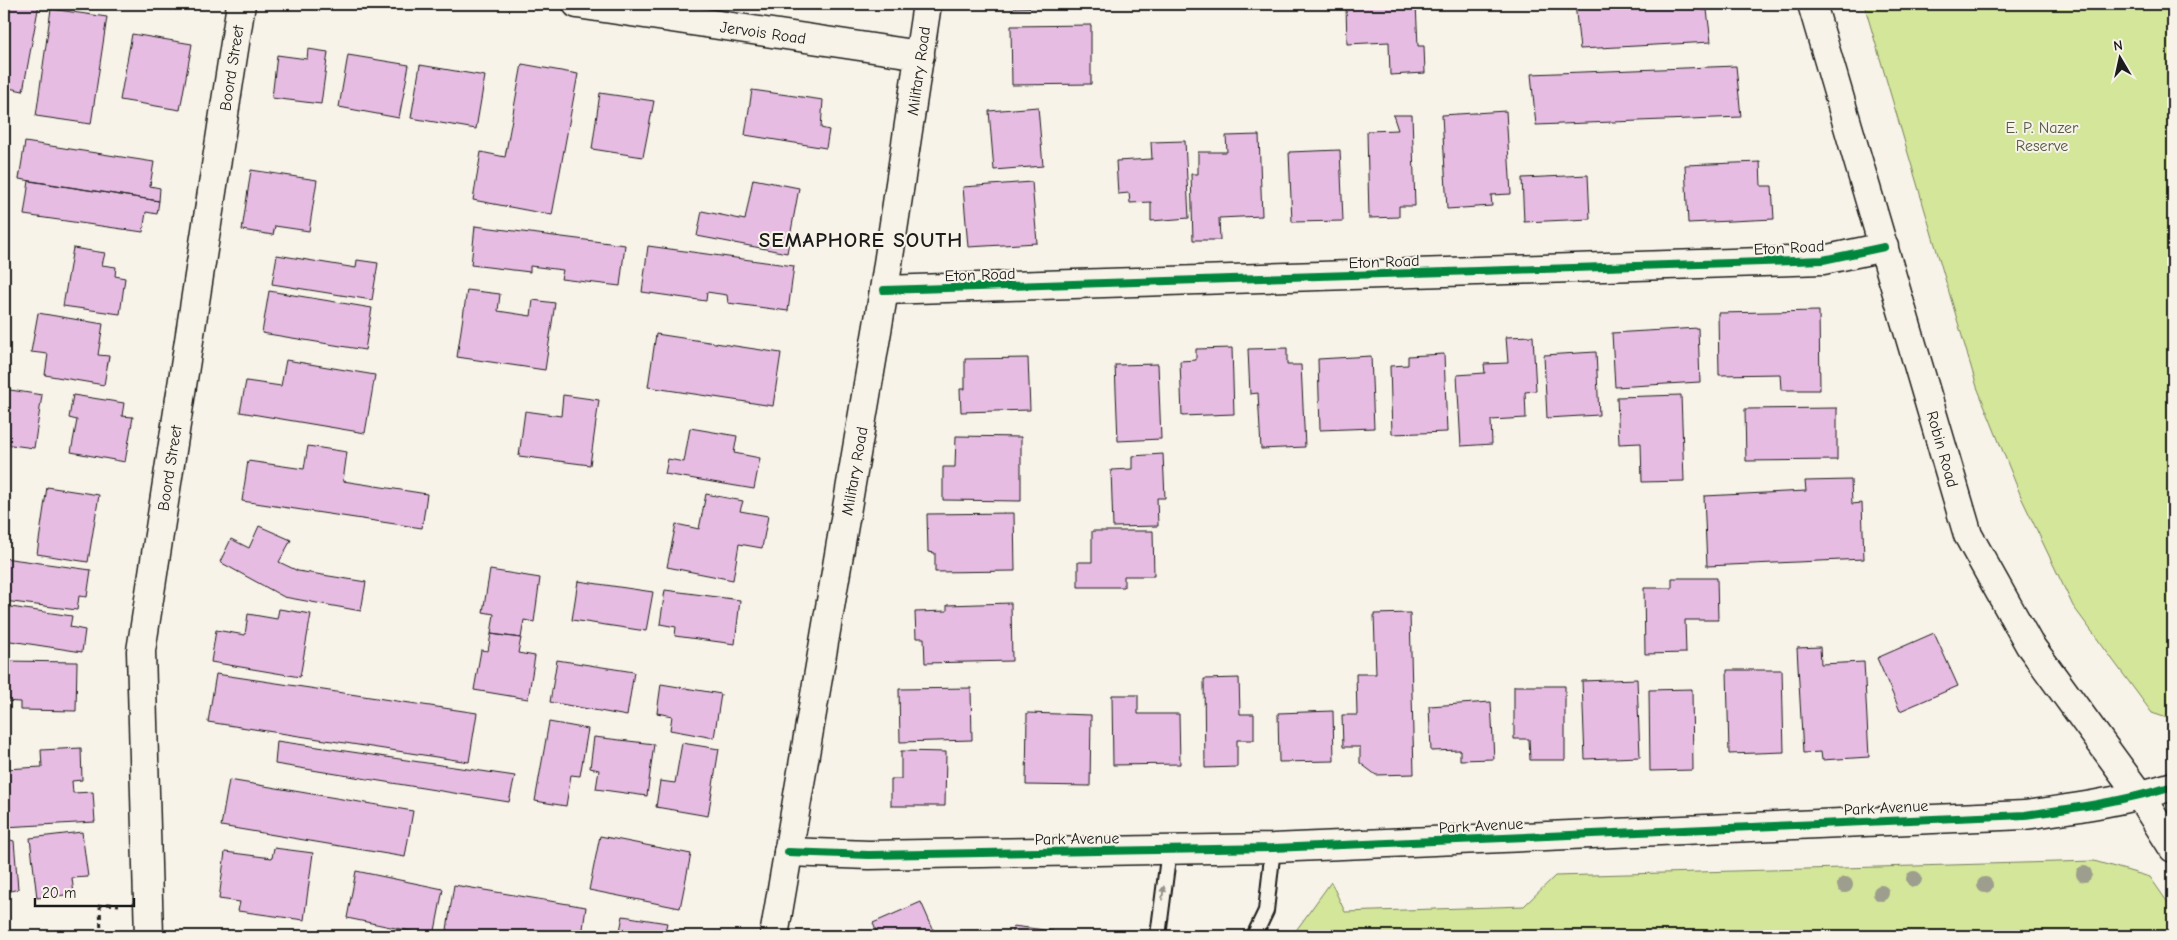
<svg xmlns="http://www.w3.org/2000/svg" width="2177" height="940" font-family="'Comic Neue',sans-serif">
	<style>
		.green { fill: #d3e69a; stroke: #78815b }
		.building { fill: #e7bce3; stroke: #1c1c1c }
		.lines { fill: none; stroke-linecap: round; stroke-linejoin: round }
		.lane-casing { stroke: #1c1c1c; stroke-width: 18 }
		.street-casing { stroke: #1c1c1c; stroke-width: 31 }
		.secondary-casing { stroke: #1c1c1c; stroke-width: 31 }
		.path { stroke: #1c1c1c; stroke-width: 3; stroke-dasharray: 5 4; stroke-linecap: butt }
		.lane { stroke: #f7f3e8; stroke-width: 14 }
		.street { stroke: #f7f3e8; stroke-width: 28 }
		.secondary { stroke: #f7f3e8; stroke-width: 28 }
		.cycleway-casing { stroke: #f7f3e8; stroke-width: 11 }
		.cycleway { stroke: #00873e; stroke-width: 8 }
		.tree { fill: #9d9e8d }
		.oneway { fill: #94928c }
		.labels { text-anchor: middle; stroke-width: 4; stroke-linejoin: round; paint-order: stroke }
		.street-label { font-size: 16px; fill: #1c1c1c; stroke: #f7f3e8 }
		.park-label { font-size: 16px; fill: #535942; stroke: #f7f3e8 }
		.district-label { font-size: 21px; font-weight: bold; letter-spacing: 1px; fill: #1c1c1c; stroke: #f7f3e8 }
	</style>
	<rect width="100%" height="100%" fill="#f7f3e8"/>
	<filter id="ink" filterUnits="userSpaceOnUse"><feTurbulence type="fractalNoise" baseFrequency=".02" numOctaves="2"/><feDisplacementMap in="SourceGraphic" scale="10" xChannelSelector="R" yChannelSelector="G"/><feConvolveMatrix kernelMatrix="1 2 1 2 8 2 1 2 1" color-interpolation-filters="sRGB"/></filter>
	<g filter="url(#ink)">
		<path class="green" d="M1864,4H2173V720L2152,713L2073,606L2022,499L1977,387Z
			M2094,861L2150,877L2173,910V936H1292L1331,882L1345,912L1524,906L1555,876Z"/>
		<path class="building" d="M6,4H39L23,91L4,87V15Z
			M1013,4H1080V6L1014,8Z
			M1392,4H1416L1418,46H1424L1425,73L1390,75L1389,42L1347,44L1346,6Z
			M1575,4H1701L1702,10H1707L1711,42L1580,49Z
			M51,9L107,17L91,124L36,116Z
			M1091,25V84L1012,85L1011,26Z
			M132,34L192,44L180,110L120,100Z
			M308,49L328,52L321,104L272,98L277,55L307,59Z
			M348,55L409,65L399,118L339,107Z
			M522,64L578,74L552,215L473,200L481,152L505,157Z
			M420,65L485,76L476,129L411,118Z
			M1736,66L1741,117L1536,125L1531,74Z
			M752,90L823,100L821,128L829,130L826,148L745,135Z
			M600,93L654,101L643,157L592,149Z
			M1038,107L1043,166L994,170L989,111Z
			M1506,111L1511,194L1491,195L1492,206L1447,209L1442,115Z
			M1393,115H1412L1415,206H1399V217L1369,218L1367,131L1398,130Z
			M1259,135L1262,216L1219,218L1220,240H1193L1191,174H1198V152H1227L1226,136Z
			M1185,141L1189,218L1151,221V202L1130,203L1129,193L1118,194L1116,161L1152,159L1151,142Z
			M25,142L154,162L150,186L160,188L159,201L19,179Z
			M1340,150L1343,221L1292,222L1289,152Z
			M1760,162L1761,186H1772L1774,219L1688,223L1685,165Z
			M251,170L317,180L309,231L275,226L273,235L242,230Z
			M1588,175L1590,219L1524,222L1522,178Z
			M753,179L799,188L787,253L697,236L702,211L745,220Z
			M29,181L159,201L157,214L146,212L143,232L24,215Z
			M1032,182L1037,243L968,247L963,187Z
			M475,226L625,245L620,286L561,279L563,270L530,266V272L471,265Z
			M648,246L794,266L788,311L728,303L727,295L707,292L706,301L642,292Z
			M73,248L105,253L102,265L116,267L115,276L125,278L120,314L63,306Z
			M277,255L356,268L357,260L378,263L372,300L272,284Z
			M467,290L500,294L498,311L531,316L533,300L555,303L545,370L457,357Z
			M269,291L372,308L365,350L262,333Z
			M1819,311L1820,390H1781L1780,374L1719,375L1718,313Z
			M38,313L103,324L98,355L109,356L104,385L45,375L48,354L31,352Z
			M1698,328L1700,382L1615,387L1612,333Z
			M656,334L781,353L773,406L648,387Z
			M1533,336L1536,391L1525,392L1526,418L1491,420L1492,444L1461,446L1457,375L1485,373L1484,364L1508,363L1506,337Z
			M1232,348L1234,414L1182,416L1180,361L1196,360V349Z
			M1287,348V365H1301L1305,447L1261,449L1258,393L1250,394L1248,349Z
			M1596,352L1599,415L1547,418L1544,355Z
			M1444,354L1447,432L1392,434L1390,366L1408,365V356Z
			M1371,356L1374,428L1320,430L1318,359Z
			M1028,358L1030,410L961,412L960,389H965V359Z
			M286,360L375,375L365,433L240,412L246,381L281,386Z
			M1158,364L1161,439L1118,441L1115,365Z
			M4,389L42,395L34,448L4,444Z
			M73,395L124,403L122,416L133,417L125,462L71,452L77,420L69,418Z
			M563,395L599,400L590,465L519,456L525,411L561,416Z
			M1681,395L1684,481L1642,482L1641,443L1619,444L1617,397Z
			M1837,408V460L1746,461L1745,409Z
			M690,428L737,436L734,453L760,458L754,489L665,474L668,459L684,462Z
			M956,436L1021,437V501L943,500V467H955Z
			M308,446L347,452L343,481L427,494L422,528L242,501L248,461L304,469Z
			M1163,454L1165,498H1157L1158,526L1113,527L1111,470L1132,469V456Z
			M1851,480L1852,504L1862,503L1864,559L1707,566L1704,496L1806,491L1805,481Z
			M47,487L99,495L88,562L37,554Z
			M706,494L743,501L740,511L768,516L762,548L739,544L733,580L667,567L676,524L699,529Z
			M1014,513L1015,571L935,572V553L928,552L927,514Z
			M259,526L291,540L279,562L298,571L366,582L361,611L284,597L220,562L231,539L249,548Z
			M1092,531H1153L1154,576H1124V587H1078V562H1092Z
			M4,558L91,570L87,597L79,596L77,610L4,601Z
			M490,570L540,578L534,622L524,620L521,638L491,634L494,614L483,612Z
			M1672,578H1717L1718,620H1685L1686,653L1645,654L1644,588H1672Z
			M578,581L653,592L646,631L572,620Z
			M665,590L740,600L735,644L675,636L676,627L660,624Z
			M1011,603L1012,661L925,663L924,638H916L915,612L947,611V605Z
			M4,606L72,616L70,627L85,630L82,652L4,640Z
			M279,609L311,614L300,677L211,662L216,630L245,635L248,614L277,619Z
			M1410,613L1414,774L1376,775L1360,763V747H1343L1342,715H1357L1356,674H1376L1374,614Z
			M1934,633L1958,686L1900,711L1877,658Z
			M491,634L521,638L518,653L535,656L528,699L474,690L481,650L488,651Z
			M1820,647L1821,664L1864,662L1869,757L1822,760L1821,752L1803,753L1797,648Z
			M557,660L634,672L627,716L550,702Z
			M4,661L77,662L76,711L20,710V702L4,701Z
			M1727,670H1782L1784,752L1729,754Z
			M216,674L477,713L469,762L208,722Z
			M1239,678L1240,714H1254V740H1237V767L1205,768L1204,679Z
			M1637,679L1640,757L1585,759L1582,681Z
			M661,684L721,694L714,738L670,730L672,716L657,713Z
			M1514,686H1565V760H1530L1529,739H1514Z
			M971,688L972,740L900,742L899,689Z
			M1692,689L1693,770L1650,771L1649,690Z
			M1112,695H1138V714H1179L1180,764L1113,765Z
			M1491,702L1494,759L1460,760V750L1431,751L1429,706Z
			M1333,711L1334,761L1279,762L1278,713Z
			M1027,713L1091,715L1090,786L1026,785Z
			M549,722L588,729L580,776L571,775L566,806L535,801Z
			M594,737L654,744L647,796L596,789L599,770L590,768Z
			M277,741L515,776L509,802L275,764Z
			M682,743L719,749L708,816L656,807L660,781L675,783Z
			M81,748L82,780L72,781L73,793L93,792L95,822L4,827V769L42,767L41,750Z
			M901,751L946,752L945,806H891V779H901Z
			M229,780L413,811L405,857L221,826Z
			M82,832L88,877L72,878L74,894L37,898L30,838Z
			M600,836L691,854L680,908L589,890Z
			M4,838L14,841L18,889L4,893Z
			M274,848L313,853L304,920L238,911L240,902L219,899L225,852L272,858Z
			M356,871L443,889L434,936L347,918Z
			M454,885L586,907L582,936H446Z
			M921,902L936,936H878L873,923Z
			M623,916L667,923L664,936H619Z
			M1013,926L1053,931V936H1011Z"/>
		<g class="lines">
			<g class="lane-casing">
				<path id="lane" d="M1158,936L1169,850
					M1254,936L1266,911L1273,848"/>
			</g>
			<g class="street-casing">
				<path id="street" d="M577,4L920,55
					M1812,4L1968,535L2029,644L2140,796L2173,848
					M884,290L1823,260L1884,247
					M788,852L869,855L1273,848L2025,815C2076,808 2125,801 2173,786
					M149,936L141,651L241,4"/>
			</g>
			<g class="secondary-casing">
				<path id="secondary" d="M774,936L884,290L927,4"/>
			</g>
			<path class="path" d="M100,904L101,936
				M107,904L119,905"/>
			<use href="#lane" class="lane"/>
			<use href="#street" class="street"/>
			<use href="#secondary" class="secondary"/>
			<g class="cycleway-casing">
				<path id="cycleway" d="M884,290L1823,260L1884,247
					M788,852L869,855L1273,848L2025,815C2076,808 2125,801 2173,786"/>
			</g>
			<use href="#cycleway" class="cycleway"/>
		</g>
		<g class="tree">
			<circle cx="2084" cy="874" r="8"/>
			<circle cx="1914" cy="879" r="8"/>
			<circle cx="1845" cy="885" r="8"/>
			<circle cx="1985" cy="885" r="8"/>
			<circle cx="1881" cy="893" r="8"/>
		</g>
		<defs><path id="oneway-solid" d="M-6-.8H1V-3.2L6.5 0L1 3.2V.8H-6Z" transform="scale(1.25)"/></defs>
		<use class="oneway" href="#oneway-solid" transform="translate(1163 893) rotate(-83)"/>
	</g>
	<g class="labels">
		<g class="street-label">
			<text transform="translate(763 32) rotate(8)" y="6">Jervois Road</text>
			<text transform="translate(231 68) rotate(-81)" y="6">Boord Street</text>
			<text transform="translate(918 71) rotate(-82)" y="6">Military Road</text>
			<text transform="translate(1789 247) rotate(-3)" y="6">Eton Road</text>
			<text transform="translate(1384 261) rotate(-2)" y="6">Eton Road</text>
			<text transform="translate(980 274) rotate(-2)" y="6">Eton Road</text>
			<text transform="translate(1943 449) rotate(74)" y="6">Robin Road</text>
			<text transform="translate(169 468) rotate(-81)" y="6">Boord Street</text>
			<text transform="translate(854 471) rotate(-80)" y="6">Military Road</text>
			<text transform="translate(1886 807) rotate(-3)" y="6">Park Avenue</text>
			<text transform="translate(1481 825) rotate(-3)" y="6">Park Avenue</text>
			<text transform="translate(1077 838) rotate(-1)" y="6">Park Avenue</text>
		</g>
		<g class="park-label">
			<text x="2042" y="133">E. P. Nazer<tspan x="2042" dy="18">Reserve</tspan></text>
		</g>
		<g class="district-label">
			<text x="861" y="247">SEMAPHORE SOUTH</text>
		</g>
	</g>
	<rect width="2177" height="940" fill="none" stroke="#f7f3e8" stroke-width="20"/>
	<rect x="10" y="10" width="2157" height="920" fill="none" stroke="#1c1c1c" stroke-width="2" filter="url(#ink)"/>
	<g transform="translate(2120 58) rotate(351)" stroke="#f7f3e8" stroke-width="4" paint-order="stroke">
	<path d="M0-4L9 19L0 12L-9 19Z" fill="#1c1c1c"/>
	<text y="-8" font-size="14" font-weight="bold" text-anchor="middle" fill="#1c1c1c">N</text>
	</g>
	<path d="M35 898v8h99v-8" fill="none" stroke="#1c1c1c" stroke-width="2.5"/>
	<text x="42" y="898" font-size="15" fill="#1c1c1c" stroke="#f7f3e8" stroke-width="4" paint-order="stroke">20 m</text>
</svg>
